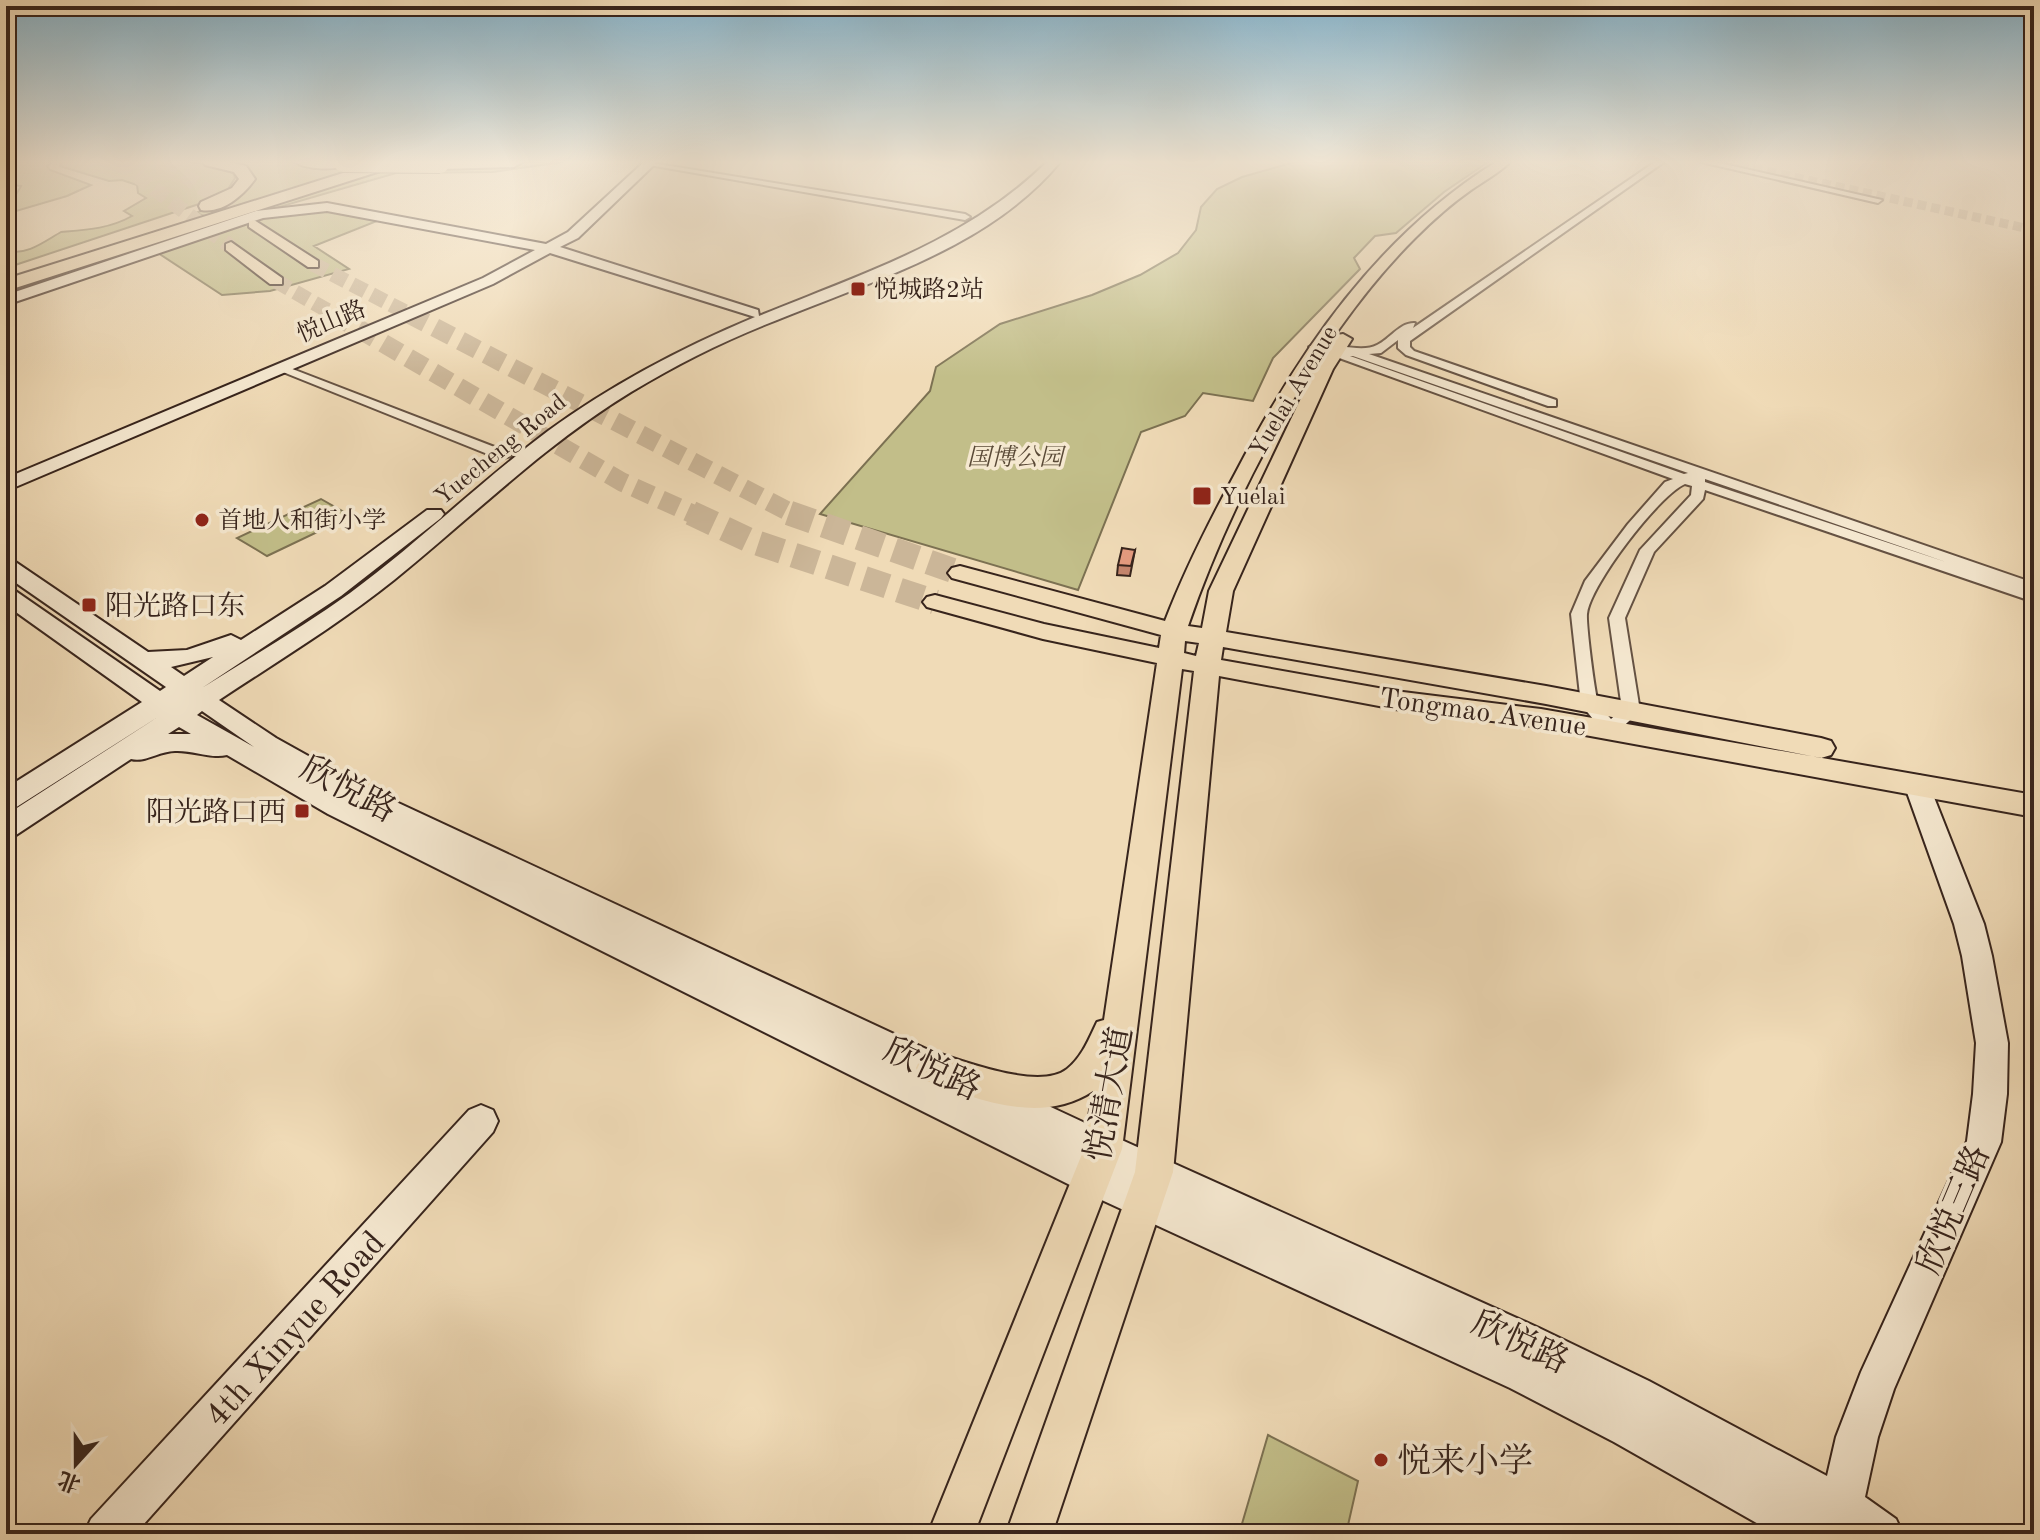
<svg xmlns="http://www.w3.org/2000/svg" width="2040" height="1540" font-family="'Old Standard TT','Noto Serif SC',serif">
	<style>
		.green { fill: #c2be89; stroke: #7c7152; stroke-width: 2 }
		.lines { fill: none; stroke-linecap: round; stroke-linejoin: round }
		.street-tunnel { stroke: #cbb698; stroke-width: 9; stroke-dasharray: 9 5; stroke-linecap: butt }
		.primary-tunnel-far2 { stroke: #cbb698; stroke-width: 15; stroke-dasharray: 15 7; stroke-linecap: butt }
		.primary-tunnel-far1 { stroke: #cbb698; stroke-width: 19; stroke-dasharray: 19 10; stroke-linecap: butt }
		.primary-tunnel { stroke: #cbb698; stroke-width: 25; stroke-dasharray: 25 12; stroke-linecap: butt }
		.street-casing { stroke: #655243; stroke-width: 4 }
		.secondary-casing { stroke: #37241c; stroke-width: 4 }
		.primary-casing { stroke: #37241c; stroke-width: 4 }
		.highway-casing { stroke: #37241c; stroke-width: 4 }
		.street { fill: #f5e8d0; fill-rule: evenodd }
		.secondary { fill: #f5e8d0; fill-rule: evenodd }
		.primary { fill: #f0dbb7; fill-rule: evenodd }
		.highway { fill: #f0dbb7; fill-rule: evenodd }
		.highway-bridge-casing { stroke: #37241c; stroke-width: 20; stroke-linecap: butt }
		.highway-bridge { stroke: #f0dbb7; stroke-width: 18 }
		.wall { fill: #c5856d; stroke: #37241c; stroke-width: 2 }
		.building { fill: #e59b7f; stroke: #37241c; stroke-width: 2 }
		.poi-dot { fill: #8f2418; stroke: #f5e8d0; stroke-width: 3 }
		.labels { text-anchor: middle; stroke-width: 7; stroke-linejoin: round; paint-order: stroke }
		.far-poi-label { font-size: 24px; fill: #37241c; stroke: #f5e8d0; text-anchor: start }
		.far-street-label { font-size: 24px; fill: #37241c; stroke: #f5e8d0 }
		.far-park-label { font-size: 24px; font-style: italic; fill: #5a4a37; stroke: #f5e8d0 }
		.poi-label { font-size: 28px; fill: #37241c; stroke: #f5e8d0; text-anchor: start }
		.street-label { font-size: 28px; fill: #37241c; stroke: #f5e8d0 }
		.near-street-label { font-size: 34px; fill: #37241c; stroke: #f5e8d0 }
		.near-poi-label { font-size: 34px; fill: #37241c; stroke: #f5e8d0; text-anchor: start }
	</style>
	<rect width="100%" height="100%" fill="#f0dbb7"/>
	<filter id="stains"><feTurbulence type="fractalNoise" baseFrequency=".0025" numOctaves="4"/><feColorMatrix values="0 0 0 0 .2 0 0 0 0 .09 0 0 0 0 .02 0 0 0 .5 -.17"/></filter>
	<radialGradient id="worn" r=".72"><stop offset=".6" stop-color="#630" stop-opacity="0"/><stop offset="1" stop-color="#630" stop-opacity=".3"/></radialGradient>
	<path class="green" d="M6,162H52L47,166L50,170L91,185L67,196L6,214V202L14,198L21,186L6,184Z
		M61,162C105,162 196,153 233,173L235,178L227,191L211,200L6,268V251C27,256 45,241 61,232C85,230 109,229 132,216L124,211L146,198L138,193L137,185L122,180L109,181L63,167L60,166Z
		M224,162H563L493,172L396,173L224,223L196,213L232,198L250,172Z
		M1295,162H1488L1444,192L1396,233L1375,236L1354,258L1360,269L1273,358L1253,401L1203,393L1185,416L1141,432L1078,590L820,514L930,391L936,367L1000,324L1092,295L1140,275L1178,253L1196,230L1201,207L1217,189L1242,177Z
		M323,210L382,219L314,246L349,269L270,291L222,295L158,253L269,215Z
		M321,499L351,516L267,556L237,538Z
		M1268,1435L1358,1481L1346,1534H1239Z"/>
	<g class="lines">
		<path class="street-tunnel" d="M1726,162L2034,230"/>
		<path class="primary-tunnel-far2" d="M119,162L231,247
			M165,162L254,224
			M313,264L413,316
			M276,281L337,316"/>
		<path class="primary-tunnel-far1" d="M333,314L622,482L695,515
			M409,314L795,515"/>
		<path class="primary-tunnel" d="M691,513L751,541L935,602
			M789,513L960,573"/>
		<g class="street-casing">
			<path id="street" d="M646,162L965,214L970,217L965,220L649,165Z
				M1655,162H1664L1410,341V347L1414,351L1556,400V406H1548L1406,355L1398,348V340L1381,353L1369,354L2034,583V602L1705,490L1703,499L1654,552L1625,618L1640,711L1616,733H1604L1581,704L1571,614L1585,581L1628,524L1665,482L1673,479L1309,347C1324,338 1359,355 1377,345C1390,339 1400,322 1415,323L1413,328ZM1350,356H1353L1688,473L1684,474ZM1705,479L1946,562L1705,482ZM1685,484L1692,486L1691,495L1640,550L1609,618L1622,709L1611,719C1607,714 1602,710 1599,705C1595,698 1586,623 1587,614C1590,585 1660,494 1685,484Z
				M1701,162H1715L1882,200L1878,203Z
				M282,365L510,453L511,456L500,459L278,370L276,368Z"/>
		</g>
		<g class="secondary-casing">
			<path id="secondary" d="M644,162H657L578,238L560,247L758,310L759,316C861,274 967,241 1047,162H1060C989,248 871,281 772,322C723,341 676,365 631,392C544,445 473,516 394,580C339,624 278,661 219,700L276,738L364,787L1115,1137L1539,1328L1649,1381L1827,1476L1836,1437L1861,1372L1967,1141L1973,1094L1976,1043L1962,956L1954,924L1904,784L1908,777L1917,775L1926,777L1984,924L1992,956L2008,1043L2007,1094L2001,1142L1894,1389L1878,1437L1865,1497L1896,1519L1903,1534H1776L1614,1442L1510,1388L1080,1190L328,814L227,755C211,759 192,750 175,751C159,751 145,763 131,759L16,835L6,838V815L161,715L15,808L6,811V788L142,702L6,605V588L14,590L160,691L166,687L6,576V560L14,561L148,652L187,650L231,635L241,640L325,586L427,510H441L444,514L441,518L341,596L202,688C251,657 303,627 350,593C419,542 480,482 548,431C611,385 683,347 755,317L550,253L493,284L6,491V478L483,278L535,250L327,211L263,218L6,305V295L256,211L327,203L546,244L568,232ZM213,657L184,676L171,667ZM202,711L254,747L197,715ZM179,727L191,734H168Z
				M481,1105L493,1110L498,1121L493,1132L135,1534H84L91,1519L469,1110Z"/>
		</g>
		<g class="primary-casing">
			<path id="primary" d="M1496,162H1510C1499,173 1484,181 1471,190C1451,204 1432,221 1415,238C1317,336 1233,495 1188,626L1202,628L1209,591L1315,369L1337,335L1343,334L1352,339L1333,369L1233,591L1226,632L1546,686L1821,738L1831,741L1835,748L1831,755L1821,758L1546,704L1223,647L1221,660L1395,691L1541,709L2034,795V817L1541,727L1395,709L1219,676L1173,1172L1052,1534H1006L1135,1172L1194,671L1182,669L1122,1149L974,1534H928L1084,1149L1093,1091C1040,1126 976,1099 921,1079L916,1068L921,1057L934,1052C965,1061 1039,1091 1067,1069C1082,1057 1089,1039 1097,1022L1104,1020L1157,663L1043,639L927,607L923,602L927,597L935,595L1044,624L1159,648L1161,635L952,578L948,573L952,568L960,566L1165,621C1185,569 1210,520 1236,472C1300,349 1377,237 1496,162ZM1185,641L1199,643L1196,656L1184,653Z
				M254,220L318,261V267H308L249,227V221Z
				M231,242L282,278V284H270L226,250V244Z"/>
		</g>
		<g class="highway-casing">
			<path id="highway" d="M203,162H229L246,166L255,179C244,195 222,214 201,210L199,206L201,202L232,188L239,179L234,172L205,165Z
				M295,162H350L351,163C340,171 306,170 295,162Z
				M378,162H401L399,165L6,291V279Z
				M434,162H522L514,167L440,169L434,167Z"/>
		</g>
		<use href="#street" class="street"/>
		<use href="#secondary" class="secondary"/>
		<use href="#primary" class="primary"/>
		<use href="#highway" class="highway"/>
		<g class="highway-bridge-casing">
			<path id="highway-bridge" d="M343,163L440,164"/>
		</g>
		<use href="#highway-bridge" class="highway-bridge"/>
	</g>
	<path class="wall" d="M1135,550L1130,576L1117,575L1118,565Z"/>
	<path class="building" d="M1122,548L1135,550L1131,566L1118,565Z"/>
	<linearGradient id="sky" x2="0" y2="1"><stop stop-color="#89b7cf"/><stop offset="0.43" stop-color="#f8efdf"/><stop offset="1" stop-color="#f8efdf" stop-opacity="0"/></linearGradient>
	<rect width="2040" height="377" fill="url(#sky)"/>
	<g class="poi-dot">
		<rect x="850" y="281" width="16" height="16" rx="4"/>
		<rect x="1192" y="486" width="20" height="20" rx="4"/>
		<circle cx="202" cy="520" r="8"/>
		<rect x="81" y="597" width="16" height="16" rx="4"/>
		<rect x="294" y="803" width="16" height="16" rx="4"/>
		<circle cx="1381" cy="1460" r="8"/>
	</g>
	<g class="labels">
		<g class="far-poi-label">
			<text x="874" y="297">悦城路2站</text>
			<text x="1220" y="504">Yuelai</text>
			<text x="218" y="528">首地人和街小学</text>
		</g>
		<g class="far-street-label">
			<text transform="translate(331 321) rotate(-23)" y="8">悦山路</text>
			<text transform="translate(1293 391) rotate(-59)" y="8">Yuelai Avenue</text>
			<text transform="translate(500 449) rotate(-39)" y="8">Yuecheng Road</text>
		</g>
		<g class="far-park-label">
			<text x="1015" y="465">国博公园</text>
		</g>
		<g class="poi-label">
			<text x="105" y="615">阳光路口东</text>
			<text x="286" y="821" text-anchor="end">阳光路口西</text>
		</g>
		<g class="street-label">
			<text transform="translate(1483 711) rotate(8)" y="10">Tongmao Avenue</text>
		</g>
		<g class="near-street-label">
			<text transform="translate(349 788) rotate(28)" y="12">欣悦路</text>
			<text transform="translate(933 1068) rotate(25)" y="12">欣悦路</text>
			<text transform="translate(1108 1094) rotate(-80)" y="12">悦清大道</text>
			<text transform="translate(1952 1209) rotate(-67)" y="12">欣悦三路</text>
			<text transform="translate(294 1328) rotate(-48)" y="12">4th Xinyue Road</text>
			<text transform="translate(1521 1341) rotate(25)" y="12">欣悦路</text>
		</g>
		<g class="near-poi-label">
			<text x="1397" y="1472">悦来小学</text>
		</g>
	</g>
	<rect width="2040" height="1540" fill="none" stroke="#f0dbb7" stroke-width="32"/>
	<rect x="8" y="8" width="2024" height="1524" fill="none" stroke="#37241c" stroke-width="4"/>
	<rect x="16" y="16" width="2008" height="1508" fill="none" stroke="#37241c" stroke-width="2"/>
	<g transform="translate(76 1464) rotate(201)" stroke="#f5e8d0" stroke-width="6" paint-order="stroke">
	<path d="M0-6L14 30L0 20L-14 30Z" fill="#37241c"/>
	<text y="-12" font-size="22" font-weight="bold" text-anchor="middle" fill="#37241c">北</text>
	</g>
	<rect width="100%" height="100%" filter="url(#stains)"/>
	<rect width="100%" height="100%" fill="url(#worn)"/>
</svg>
